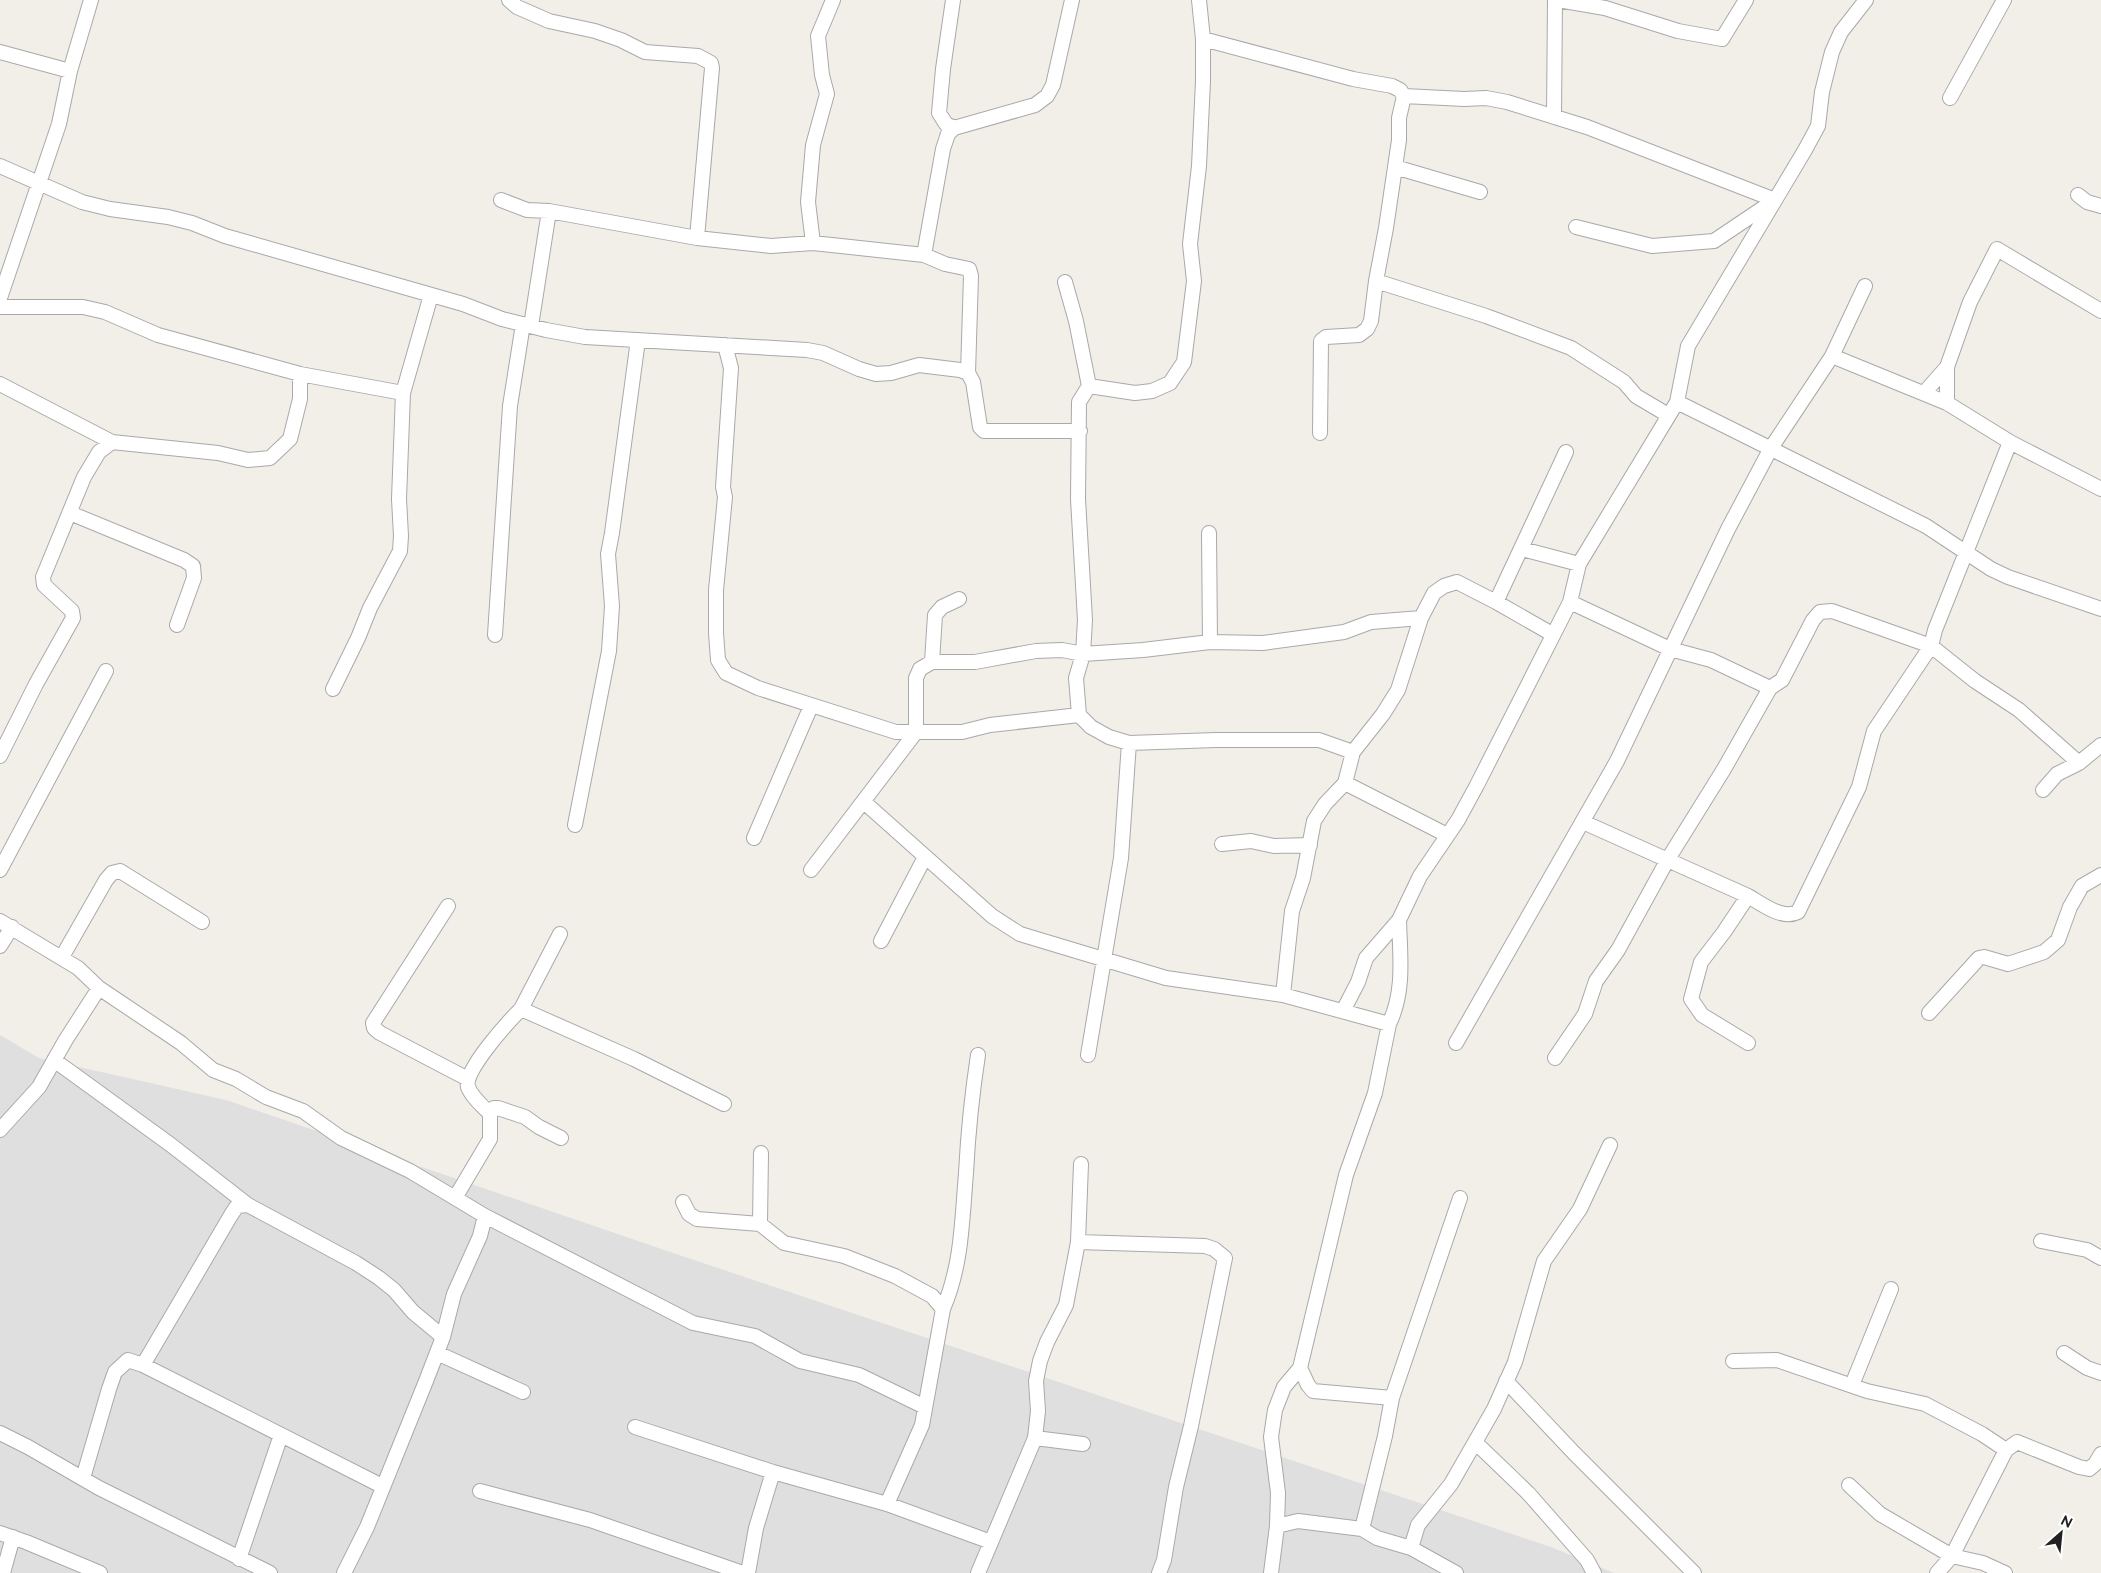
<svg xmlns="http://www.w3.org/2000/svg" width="2101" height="1573" font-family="Raleway,sans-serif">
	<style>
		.residential { fill: #e0dfdf }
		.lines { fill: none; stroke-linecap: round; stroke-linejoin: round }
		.minor-casing { stroke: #a9a9a9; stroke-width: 16 }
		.minor { stroke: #fff; stroke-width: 14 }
	</style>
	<rect width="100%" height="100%" fill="#f2efe9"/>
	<path class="residential" d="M0,1035L39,1058L226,1100L682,1256L1551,1547L1614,1573H0Z"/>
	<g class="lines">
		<g class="minor-casing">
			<path id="minor" d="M509,0L517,7L549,21L595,31L621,40L645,52L698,56L711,63L712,68L697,238
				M953,0L943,69L939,113L946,124L954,128
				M1199,0L1203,39V81L1199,166L1190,244L1194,281L1184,362L1170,383L1152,391L1135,393L1089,386L1079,402L1078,499L1085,620L1083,654L1076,678L1079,715L1091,727L1109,737L1129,743L1216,740H1319L1353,752
				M1558,0L1605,8L1678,31L1722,39L1746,0
				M1203,39L1353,79L1392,86L1400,90L1404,96L1464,99L1486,98L1507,102L1587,127L1775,200
				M0,52L70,71
				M1950,98L2004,0
				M1554,117L1555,0
				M0,166L82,202L110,209L168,217L192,223L225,236L463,304L502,319L546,330L585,337L807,350L823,353L859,369L876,374L891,373L919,365L960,370L968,373L973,382L980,427L984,431H1080
				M1395,167L1480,192
				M2078,195L2087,202L2101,206
				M501,200L527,210L549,211L697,238L771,246L813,243L924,255L945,264L969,269L971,276L968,373
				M1576,227L1652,246L1714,241L1772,202
				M813,243L808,202L813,145L827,94L822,75L818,36L833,0
				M924,255L943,149L948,134L954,128L1035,105L1047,96L1053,85L1072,0
				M1376,281L1486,316L1571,348L1624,382L1636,396L1668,415
				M1065,282L1076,321L1089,386
				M0,298L59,124L70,71L91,0
				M0,307H83L105,312L158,335L300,374L403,393
				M531,326L549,211
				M725,345L731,368L723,487L725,497L716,590V633L718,660L726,673L758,688L896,732H962L990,725L1079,715
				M1832,356L1947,403L2010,442L2101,489
				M0,384L112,442L218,453L248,460L270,458L290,439L300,399V374
				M1924,393L1947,367
				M1677,402L1926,526L1991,569L2008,577L2101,609
				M1947,403V367L1970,302L1997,249L2101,311
				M1320,433L1321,341L1326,337L1359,335L1367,329L1371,321L1376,281L1386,228L1399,140V118L1404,96
				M70,513L184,560L193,566L194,578L177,625
				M1209,533L1210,642
				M1522,549L1579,564
				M1496,602L1566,452
				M1570,602L1670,649L1711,660L1770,688
				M495,635L510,406L523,324
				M932,662L935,615L942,607L959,599
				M333,689L358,638L370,608L400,551L401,536L399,499L403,393L431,295
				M0,756L36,684L73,618L72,611L44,585L43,577L84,477L99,452L112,442
				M1345,783L1447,835
				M2043,790L2057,774L2079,763L2101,745
				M864,802L992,916L1020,934L1166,978L1283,995L1389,1024L1375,1093L1346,1175L1300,1368L1308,1385L1313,1391L1392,1398
				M1583,822L1748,896C1762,904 1782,920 1798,912L1859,787L1874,731L1931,646L1935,630L2010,442
				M575,825L609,651L612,606L608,554L612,533L638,340
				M754,838L811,706
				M1222,844L1251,841L1274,846L1310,845
				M0,870L106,671
				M811,870L916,732V678L920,669L932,662H975L1036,651L1062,650L1083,654L1143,650L1210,642L1263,643L1344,632L1371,622L1421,618
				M1748,896L1724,932L1701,962L1691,999L1702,1015L1748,1043
				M448,906L373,1023L374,1028L380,1033L468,1079
				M0,921L78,968L99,988L181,1043L213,1070L236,1079L266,1097L303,1111L341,1138L410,1171L485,1216L693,1323L755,1336L800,1361L859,1375L925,1407
				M881,941L925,857
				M0,946L12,927
				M62,957L106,880L112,873L120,871L202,922
				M1283,995L1292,911L1303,878L1314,821L1325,804L1345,783L1353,752L1383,714L1398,690L1421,618L1434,593L1444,586L1457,582L1496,602L1552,634
				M521,1009L560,934
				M1343,1011L1358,982L1366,958L1399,920L1420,876L1458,820L1477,785L1570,602L1579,564L1677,402L1688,346L1805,150L1818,126L1822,92L1832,52L1841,32L1866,0
				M1929,1013L1979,958L1984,957L2008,964L2044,952L2058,940L2070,907L2082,886L2101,875
				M1389,1024C1405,991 1400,956 1399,920
				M1456,1043L1617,761L1728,529L1771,448L1832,356L1865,286
				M1088,1055L1121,858L1129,743
				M1555,1058L1585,1014L1596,981L1618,950L1668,859L1724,769L1770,688L1782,680L1813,620L1820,612L1832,611L1931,646L1975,681L2019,710L2079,763
				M54,1060L171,1145L248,1205
				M490,1114C483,1106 472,1098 468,1087C463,1071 509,1021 521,1009L634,1059L724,1104
				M0,1130L39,1087L65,1041L99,988
				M455,1198L490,1139V1114L494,1108H498L525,1117L539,1127L561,1138
				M683,1202L689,1214L697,1219L760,1224L784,1243L844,1256L895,1276L932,1296L943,1309L922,1425L887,1504
				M760,1224L761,1153
				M2041,1241L2087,1250L2101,1258
				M1078,1242L1205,1246L1214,1249L1225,1258L1191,1426L1176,1487L1164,1560L1159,1573
				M943,1309C962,1265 962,1220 966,1173C968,1134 972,1094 978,1055
				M437,1353L523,1392
				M2064,1353L2087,1368L2101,1373
				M1733,1361L1777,1360L1867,1391L1925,1404L1982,1434L2006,1450
				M143,1365L231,1215L237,1206L248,1205L356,1263L379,1278L394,1290L413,1312L443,1337
				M1506,1381L1574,1453L1694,1573
				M1852,1385L1891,1289
				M635,1427L773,1472L887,1504L991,1542
				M0,1433L28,1447L99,1488L270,1573
				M1035,1438L1083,1444
				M1476,1443L1528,1493L1587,1560L1594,1573
				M83,1478L109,1389L115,1372L128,1360L143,1365L382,1486
				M1849,1485L1880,1514L1952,1556L1983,1563L2005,1573
				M480,1491L590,1520L743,1573
				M1277,1526L1278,1493L1271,1437L1275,1410L1284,1387L1300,1368
				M1362,1529L1385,1436L1392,1398L1460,1198
				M0,1533L26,1542L100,1573
				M1411,1548L1418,1525L1451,1484L1494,1409L1515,1362L1544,1261L1580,1209L1610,1145
				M239,1559L281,1435
				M3,1573L13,1537
				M344,1573L367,1527L426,1381L443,1337L454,1294L480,1236L485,1216
				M748,1573L756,1528L773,1472
				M978,1573L1035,1438L1038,1411L1036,1381L1040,1361L1047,1342L1066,1305L1078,1242L1081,1164
				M1271,1573L1277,1526L1298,1521L1362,1529L1377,1538L1411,1548L1456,1573
				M1937,1573L1952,1556L2006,1450L2017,1442L2079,1467L2089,1469L2095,1464L2101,1454"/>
		</g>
		<use href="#minor" class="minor"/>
	</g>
	<g transform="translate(2061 1533) rotate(27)" stroke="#ffffff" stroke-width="4" paint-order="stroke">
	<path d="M0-4L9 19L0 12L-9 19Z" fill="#222222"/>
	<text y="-8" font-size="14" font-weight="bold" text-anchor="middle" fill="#222222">N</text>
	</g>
</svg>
